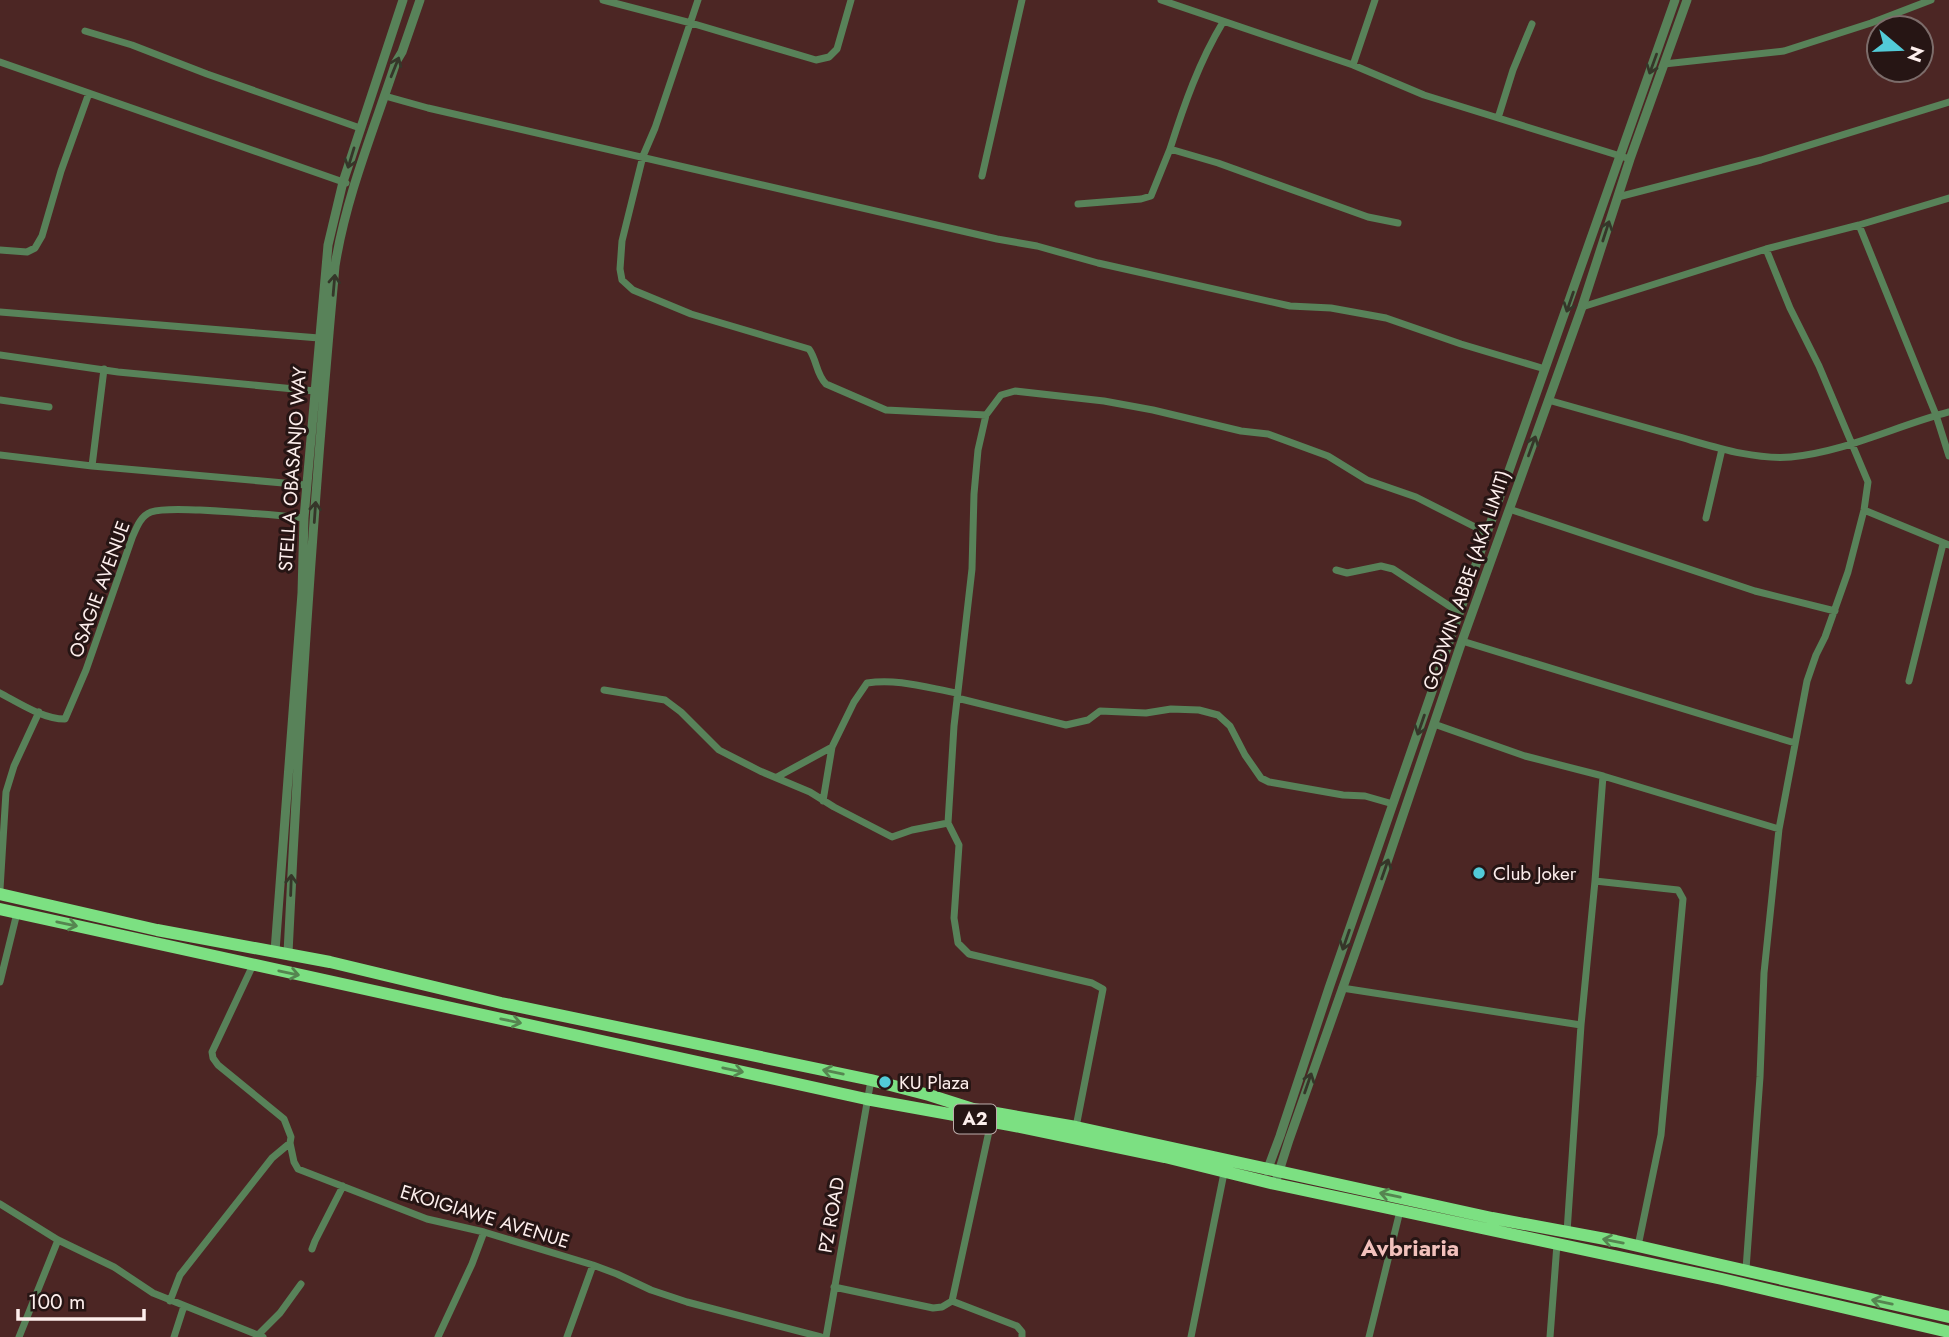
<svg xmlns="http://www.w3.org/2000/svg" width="1949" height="1337" font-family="Jost,sans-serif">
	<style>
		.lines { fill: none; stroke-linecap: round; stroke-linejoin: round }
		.minor { stroke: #588259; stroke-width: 7 }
		.tertiary { stroke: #588259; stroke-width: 9 }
		.trunk { stroke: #7ce082; stroke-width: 12 }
		.oneway { stroke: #353629 }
		.oneway2 { stroke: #558550 }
		.poi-dot { fill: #52cbd8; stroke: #261514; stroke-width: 2.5 }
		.labels { text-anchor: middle; stroke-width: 6; stroke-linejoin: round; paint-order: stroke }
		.shield { fill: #261514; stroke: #bcadab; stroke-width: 2 }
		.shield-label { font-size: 18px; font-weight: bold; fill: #fdeeec }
		.street-label { font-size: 19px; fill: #fdeeec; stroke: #261514 }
		.poi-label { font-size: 19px; fill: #fdeeec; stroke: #261514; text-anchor: start }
		.quarter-label { font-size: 23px; font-weight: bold; fill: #f2c1bc; stroke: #261514 }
	</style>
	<rect width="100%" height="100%" fill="#4c2624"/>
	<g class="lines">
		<path class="minor" d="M603,0L691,23L816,60L829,57L837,49L851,0
			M698,0L655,128L643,156L622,241L620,269L622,280L633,290L691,314L809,349C817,360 816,374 826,384L886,410L986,415L1001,395L1015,391L1104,401L1153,410L1241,431L1268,434L1328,456L1367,480L1416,497L1487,533
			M1161,0L1353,65L1424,95L1630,159
			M1223,22C1199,62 1184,105 1170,149L1218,163L1368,217L1398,223
			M85,31L132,45L207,74L360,128
			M0,62L346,183
			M1664,64L1784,51L1871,23L1931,0
			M1353,65L1375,0
			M385,96L428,108L997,239L1037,246L1098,263L1290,306L1331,308L1386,318L1461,344L1545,369
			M1498,118L1513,70L1532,24
			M982,176L1022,0
			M1618,197L1761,160L1949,102
			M1078,204L1141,199L1151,196L1170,149
			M1859,225L1936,415L1949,456
			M0,250L27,252L35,248L42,236L61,171L89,93
			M1582,307L1766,249L1859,225L1949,198
			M0,312L319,338
			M0,355L118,372L315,391
			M0,400L49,407
			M1548,400C1591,412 1633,424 1676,436C1712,446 1752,460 1791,457C1845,452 1896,426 1949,412
			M986,415L978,450L974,494L972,569L954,726L948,823L959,845L954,918L958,943L969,954L1092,983L1103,989L1076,1127
			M0,455L92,466L306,485
			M92,466L104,369
			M1509,509L1755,591L1835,611
			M1864,510L1949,545
			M1706,518L1722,449
			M1336,570L1347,573L1381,566L1393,569L1460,613
			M1462,641L1795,743
			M1909,681L1943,544
			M604,690L665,700L681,712L719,750L760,771L810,792L834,807L892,837L912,830L948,823
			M0,693C19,703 43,719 65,719L86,670L132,538C136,529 140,516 151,512C164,508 186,510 200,510C235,512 269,514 304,518
			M957,698L1066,725L1088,720L1100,711L1146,713L1171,709L1199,710L1218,715L1230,726L1245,755L1261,778L1269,782L1343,795L1365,796L1393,804
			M1434,724L1525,756L1603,776L1779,829
			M777,777L832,747
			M823,801L832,747L854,702L867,683C897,678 928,688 957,693
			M1595,881L1678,890L1683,899L1661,1135L1638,1246
			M0,889L6,792L14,766L39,712
			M253,965L212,1052L213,1058L218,1065L284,1119L291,1137L290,1143L294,1162L298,1169L427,1219L484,1232L593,1265L617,1274L651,1290L687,1302L821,1337
			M0,982L17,913
			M1342,988L1581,1025
			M0,1204L58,1240L114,1267L153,1293L263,1337
			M1567,1232L1581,1025L1595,881L1603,776
			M312,1249L315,1241L343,1186
			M1746,1269L1760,1077L1764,973L1779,829L1807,681L1816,655L1825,637L1848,572L1864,510L1868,482L1819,366L1790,308L1766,249
			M834,1287L933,1308L942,1307L952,1301L991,1122
			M170,1301L180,1275L272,1158L290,1143
			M952,1301L1017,1326L1022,1332V1337
			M258,1335L280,1313L301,1284
			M19,1337L58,1240
			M174,1337L184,1306
			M438,1337L472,1264L484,1232
			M567,1337L593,1265
			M826,1337L871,1080
			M1191,1337L1224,1173
			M1369,1337L1400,1211
			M1550,1337L1557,1244"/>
		<path class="tertiary" d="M275,951L302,593L304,518L328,245L343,182L403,0
			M288,953C299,724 314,495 335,266C346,196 374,129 396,62L402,52L420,0
			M1267,1171L1280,1136L1329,988L1487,533L1675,0
			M1275,1184L1289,1140L1384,871L1462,641L1582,307L1630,159L1687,0"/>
		<path class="trunk" d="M0,894L157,930L330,962L501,1003L871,1080L929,1095L973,1109L1076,1127L1492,1218L1616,1241L1949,1317
			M0,909L866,1099L1010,1125L1165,1157L1275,1184L1722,1279L1949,1332"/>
	</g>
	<defs><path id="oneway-shaft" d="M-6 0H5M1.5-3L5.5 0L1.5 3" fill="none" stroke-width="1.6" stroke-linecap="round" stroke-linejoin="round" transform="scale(1.75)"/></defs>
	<g class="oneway">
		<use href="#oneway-shaft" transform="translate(1653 64) rotate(110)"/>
		<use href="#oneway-shaft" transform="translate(395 67) rotate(-68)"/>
		<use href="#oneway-shaft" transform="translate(351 158) rotate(107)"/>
		<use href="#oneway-shaft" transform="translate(1606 231) rotate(-72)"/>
		<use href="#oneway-shaft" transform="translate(334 285) rotate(-85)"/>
		<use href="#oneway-shaft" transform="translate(1570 302) rotate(109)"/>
		<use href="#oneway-shaft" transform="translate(1532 446) rotate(-70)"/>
		<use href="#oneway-shaft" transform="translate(315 512) rotate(-86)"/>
		<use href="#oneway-shaft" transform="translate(1421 725) rotate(109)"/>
		<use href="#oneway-shaft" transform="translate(1385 869) rotate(-71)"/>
		<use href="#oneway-shaft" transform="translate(291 885) rotate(-88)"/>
		<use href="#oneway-shaft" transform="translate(1346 940) rotate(109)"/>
		<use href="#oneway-shaft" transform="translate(1308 1083) rotate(-71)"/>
	</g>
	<g class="oneway2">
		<use href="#oneway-shaft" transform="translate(67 924) rotate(12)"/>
		<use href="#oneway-shaft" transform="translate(289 973) rotate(12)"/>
		<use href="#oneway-shaft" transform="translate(511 1021) rotate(12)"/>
		<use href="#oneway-shaft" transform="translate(733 1070) rotate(12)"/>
		<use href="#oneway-shaft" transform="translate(833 1072) rotate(-168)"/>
		<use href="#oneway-shaft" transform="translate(1390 1195) rotate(-168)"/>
		<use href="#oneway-shaft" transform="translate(1613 1241) rotate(-169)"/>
		<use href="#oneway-shaft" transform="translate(1882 1302) rotate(-168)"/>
	</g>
	<g class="poi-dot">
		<circle cx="1479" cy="873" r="7"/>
		<circle cx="885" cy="1082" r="7"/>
	</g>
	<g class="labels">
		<rect class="shield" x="954" y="1104.5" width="42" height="29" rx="5"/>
		<g class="shield-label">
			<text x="975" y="1125">A2</text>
		</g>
		<g class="street-label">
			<text transform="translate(292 469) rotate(-86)" y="7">STELLA OBASANJO WAY</text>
			<text transform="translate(1466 580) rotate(-71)" y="7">GODWIN ABBE (AKA LIMIT)</text>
			<text transform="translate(99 589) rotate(-70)" y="7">OSAGIE AVENUE</text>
			<text transform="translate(831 1215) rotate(-80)" y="7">PZ ROAD</text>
			<text transform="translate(485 1216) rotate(17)" y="7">EKOIGIAWE AVENUE</text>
		</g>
		<g class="poi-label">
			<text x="1493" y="880">Club Joker</text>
			<text x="899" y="1089">KU Plaza</text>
		</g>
		<g class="quarter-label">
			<text x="1410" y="1256">Avbriaria</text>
		</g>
	</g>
	<g transform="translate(1900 49) rotate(109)"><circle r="33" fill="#261514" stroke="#7c6c6a" stroke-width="2"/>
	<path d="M0-5L12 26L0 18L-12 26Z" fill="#52cbd8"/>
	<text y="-10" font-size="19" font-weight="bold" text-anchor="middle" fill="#fdeeec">N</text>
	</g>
	<path d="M18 1309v10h126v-10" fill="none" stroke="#fdeeec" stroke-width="3.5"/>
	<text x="28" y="1309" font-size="21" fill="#fdeeec" stroke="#261514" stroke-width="5" paint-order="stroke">100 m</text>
</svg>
